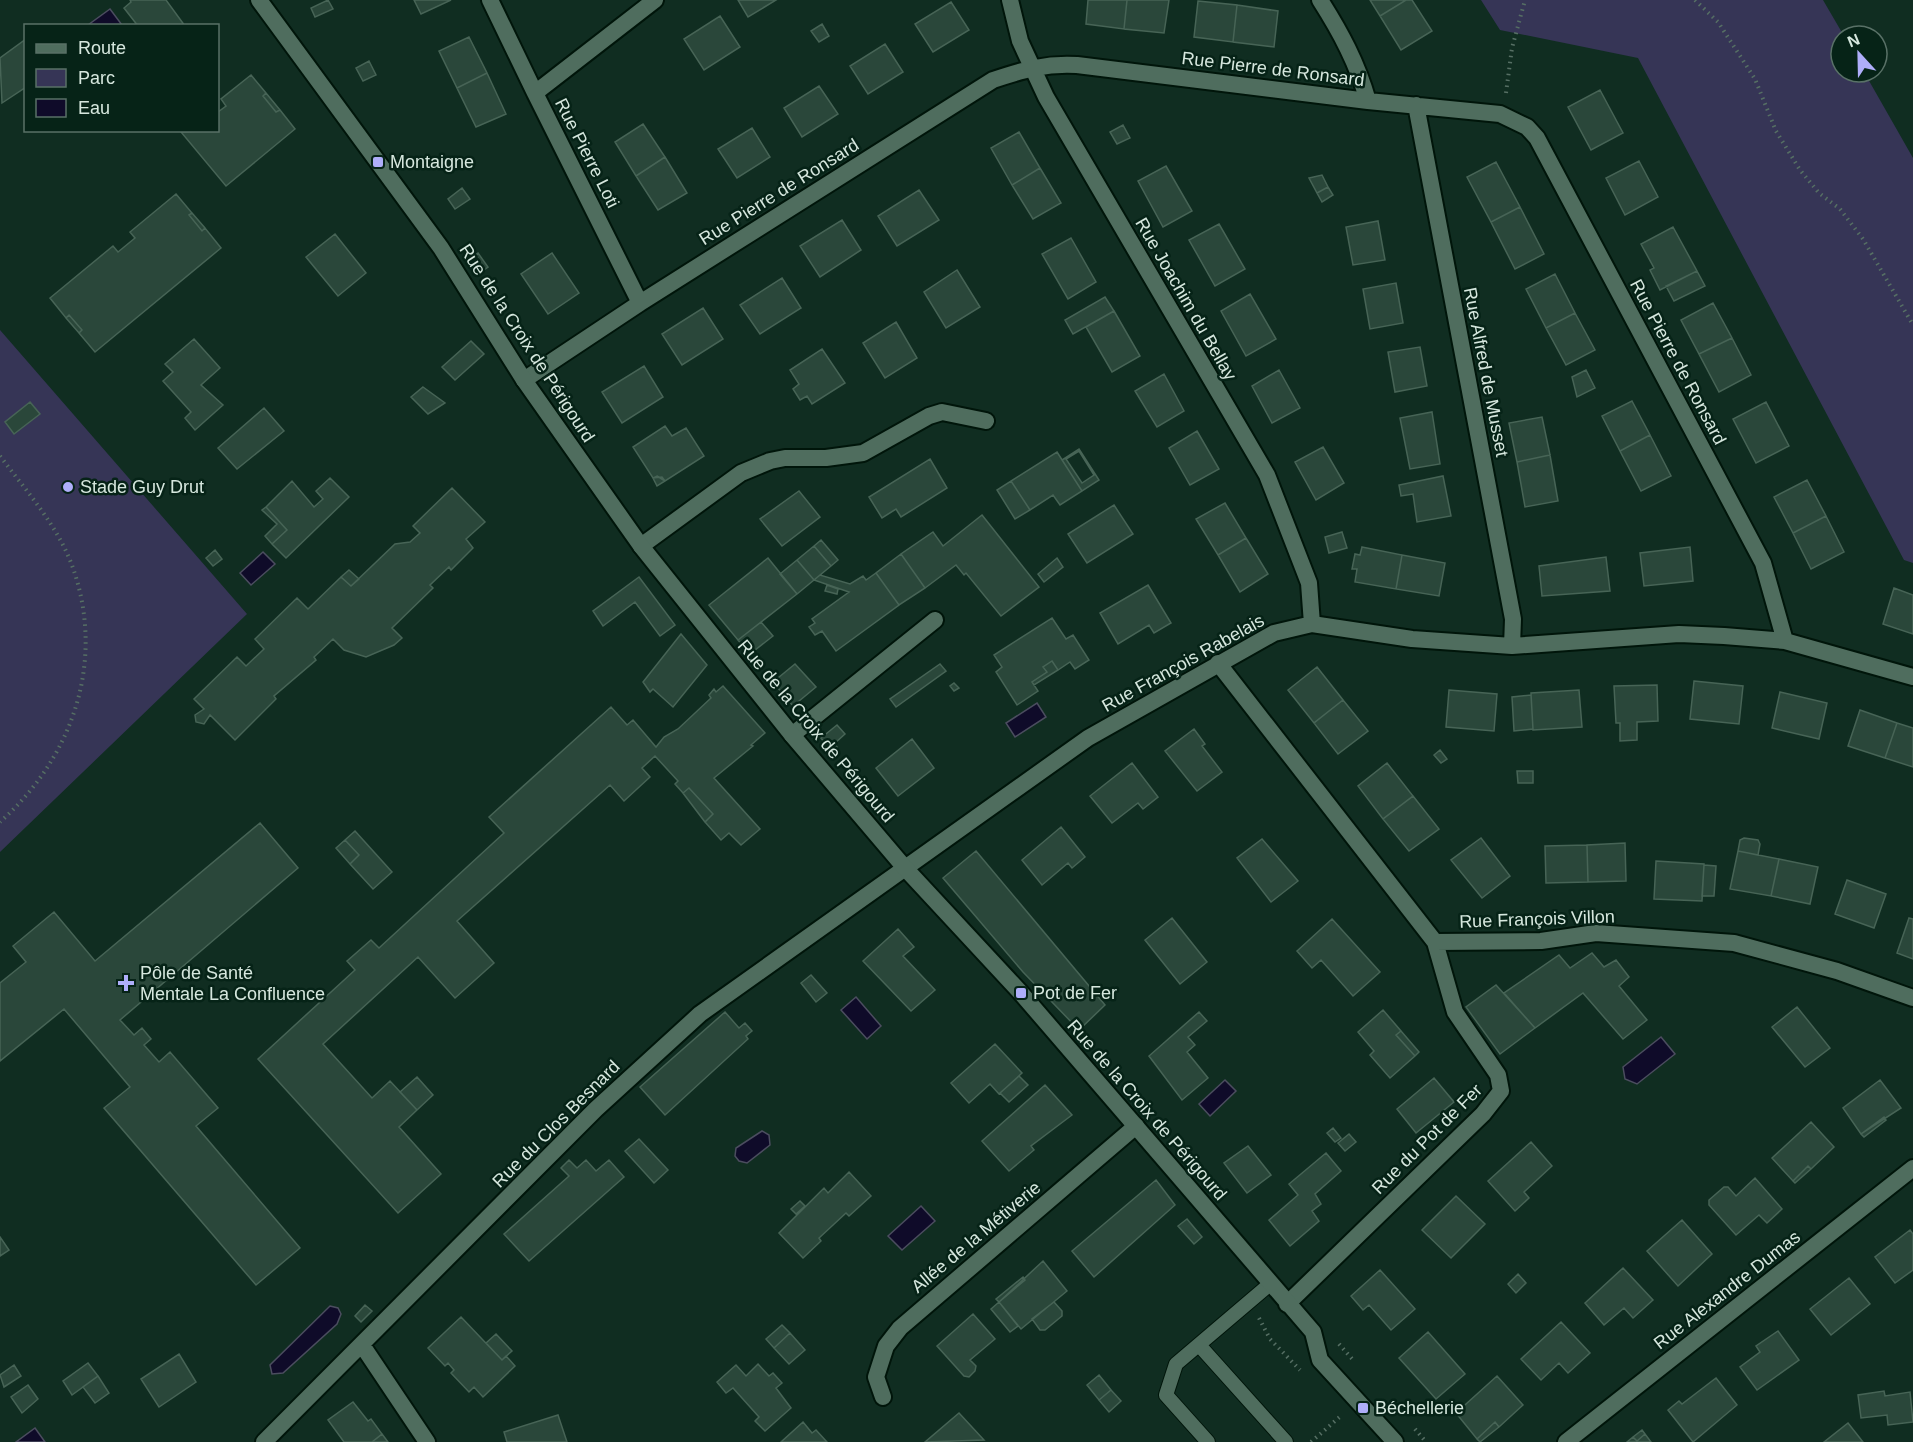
<svg xmlns="http://www.w3.org/2000/svg" width="1913" height="1442" font-family="Arial,sans-serif">
	<style>
		.green { fill: #363556 }
		.water { fill: #0f0b29; stroke: #4b4d5f; stroke-width: 1.5 }
		.building { fill: #2a473a; stroke: #476456; stroke-width: 1.5; fill-rule: evenodd }
		.lines { fill: none; stroke-linecap: round; stroke-linejoin: round }
		.service-casing { stroke: #00150a; stroke-width: 16 }
		.minor-casing { stroke: #00150a; stroke-width: 20 }
		.tertiary-casing { stroke: #00150a; stroke-width: 20 }
		.path { stroke: #566f64; stroke-width: 4; stroke-dasharray: 1.5 4.5; stroke-linecap: butt }
		.service { stroke: #4f6d5e; stroke-width: 14 }
		.minor { stroke: #4f6d5e; stroke-width: 16 }
		.tertiary { stroke: #4f6d5e; stroke-width: 16 }
		.poi-dot { fill: #afaefa; stroke: #062317; stroke-width: 2 }
		.labels { text-anchor: middle; stroke-width: 5; stroke-linejoin: round; paint-order: stroke }
		.street-label { font-size: 18px; fill: #d6e7de; stroke: #062317 }
		.poi-label { font-size: 18px; fill: #d6e7de; stroke: #062317; text-anchor: start }
	</style>
	<rect width="100%" height="100%" fill="#102d21"/>
	<path class="green" d="M1481,0H1823L1844,36H1841V72H1864L1913,158V563L1904,560L1638,58L1500,30Z
		M0,330L247,614L0,852Z"/>
	<path class="water" d="M110,9L122,25H88Z
		M263,552L275,564L251,585L240,573Z
		M1037,703L1046,717L1015,737L1006,723Z
		M856,997L881,1026L867,1039L841,1010Z
		M1661,1037L1675,1054L1637,1084L1625,1079L1623,1067Z
		M1225,1080L1236,1091L1210,1116L1199,1104Z
		M762,1131L769,1135L770,1145L747,1163L739,1161L735,1156L736,1148Z
		M921,1206L935,1221L902,1250L888,1236Z
		M330,1306L338,1308L341,1314L337,1324L283,1373L272,1374L270,1365Z
		M35,1428L45,1442H16Z"/>
	<path class="building" d="M130,0H166L185,26H138L124,8L131,2Z
		M328,0L333,9L315,17L311,8Z
		M414,0H451L421,14Z
		M738,0H776L748,17Z
		M1088,0H1127L1124,29L1086,24Z
		M1127,0H1169L1164,33L1124,29Z
		M1370,0H1406L1380,16Z
		M1406,0H1412L1432,31L1401,50L1380,16Z
		M1198,1L1237,5L1233,42L1194,37Z
		M951,2L969,30L933,52L915,24Z
		M1237,5L1278,11L1274,47L1233,42Z
		M720,16L740,47L704,70L684,39Z
		M822,24L829,36L819,42L811,31Z
		M469,37L487,73L457,88L439,51Z
		M26,39V87L2,103L0,58Z
		M885,44L903,72L868,94L850,66Z
		M369,61L376,75L363,81L356,68Z
		M487,73L506,114L476,127L457,88Z
		M251,75L266,93L263,96L276,112L280,110L295,129L226,186L181,132L218,130V112L226,106L221,99Z
		M819,86L838,114L802,137L784,108Z
		M1600,90L1623,133L1591,150L1568,107Z
		M266,93L280,110L276,112L263,96Z
		M643,124L665,157L636,176L615,142Z
		M1123,125L1130,138L1117,144L1110,132Z
		M752,128L770,157L737,178L718,149Z
		M1019,132L1040,168L1012,185L991,148Z
		M665,157L687,193L658,210L636,176Z
		M1639,161L1658,197L1625,215L1606,178Z
		M1496,162L1520,207L1491,222L1467,177Z
		M1166,166L1192,211L1163,227L1138,181Z
		M1040,168L1061,203L1033,219L1012,185Z
		M1322,175L1328,187L1317,193L1309,178Z
		M1328,187L1333,195L1322,202L1317,193Z
		M462,188L470,199L455,209L448,199Z
		M919,190L939,220L897,246L878,216Z
		M176,194L192,213L189,215L202,231L205,228L221,248L95,352L79,333L82,330L69,315L66,318L50,298L113,246L118,252L135,238L130,232Z
		M1520,207L1544,254L1515,269L1491,222Z
		M192,213L205,228L202,231L189,215Z
		M842,220L861,250L820,277L800,246Z
		M1378,221L1385,260L1353,265L1346,227Z
		M1219,224L1245,269L1215,286L1189,240Z
		M1673,227L1697,271L1660,290L1650,270L1654,268L1641,244Z
		M335,234L366,273L338,296L306,257Z
		M1071,238L1096,282L1068,299L1042,254Z
		M478,253L488,267L480,273L470,259Z
		M552,253L579,293L548,314L521,274Z
		M957,270L980,307L946,328L924,292Z
		M1697,271L1705,286L1674,301L1666,286Z
		M1555,274L1575,313L1546,328L1526,289Z
		M782,278L801,308L760,334L740,305Z
		M1396,283L1403,323L1370,329L1363,289Z
		M1250,294L1276,339L1246,356L1221,311Z
		M1105,297L1114,311L1073,334L1065,320Z
		M1713,303L1732,338L1699,354L1681,320Z
		M703,308L723,339L682,365L662,334Z
		M1114,311L1140,356L1112,372L1086,327Z
		M1575,313L1595,350L1566,365L1546,328Z
		M69,315L82,330L79,333L66,318Z
		M896,322L917,358L885,378L863,343Z
		M1732,338L1751,375L1719,392L1699,354Z
		M194,339L220,368L201,385L223,405L195,430L185,418L191,412L163,381L173,372L165,364Z
		M471,341L484,354L455,380L442,367Z
		M1420,347L1427,386L1395,392L1388,352Z
		M822,349L845,383L812,404L807,396L800,400L793,389L799,384L790,370Z
		M644,366L663,397L622,423L602,392Z
		M1279,370L1300,408L1272,423L1252,386Z
		M1586,370L1595,388L1577,397L1572,377Z
		M1164,374L1184,411L1157,427L1135,391Z
		M423,387L445,403L428,414L411,397Z
		M1632,401L1650,435L1620,451L1602,416Z
		M30,402L40,414L14,434L5,422Z
		M1766,402L1789,446L1756,463L1733,419Z
		M264,408L284,431L237,469L218,448Z
		M1432,412L1440,464L1410,469L1400,418Z
		M1542,417L1550,455L1517,462L1509,423Z
		M665,426L672,436L686,428L704,456L665,481L662,477L653,478L633,447Z
		M1197,431L1219,469L1190,485L1169,448Z
		M1650,435L1671,476L1641,491L1620,451Z
		M1323,447L1344,483L1316,500L1295,462Z
		M1079,449L1099,480L1082,491L1062,460ZM1079,451L1094,475L1082,483L1066,459Z
		M1057,452L1082,491L1060,505L1053,495L1030,510L1011,481Z
		M1550,455L1558,501L1525,507L1517,462Z
		M930,459L947,488L901,517L896,509L882,518L869,497Z
		M657,476L665,481L657,486L653,478Z
		M1443,476L1451,516L1417,522L1413,494L1401,496L1399,485Z
		M330,478L349,497L286,558L272,544L287,530L266,507L292,481L314,507L323,499L316,491Z
		M1807,480L1826,516L1793,533L1774,497Z
		M1011,481L1030,510L1015,519L997,490Z
		M452,488L485,522L466,539L473,548L451,570L449,567L430,585L433,588L392,628L402,638L394,645L366,657L344,650L333,639L314,657L316,660L274,696L276,699L235,740L210,715L204,724L196,722L195,715L204,709L194,699L237,657L246,666L264,649L255,639L297,598L308,609L341,577L351,586L395,544L410,542L420,533L413,526Z
		M799,491L820,517L782,546L760,519Z
		M1225,503L1246,538L1218,555L1196,519Z
		M1114,505L1133,534L1087,563L1068,534Z
		M266,507L287,530L272,544L265,536L277,524L262,510Z
		M982,515L1039,587L1001,616L966,573L964,575L956,565L925,588L901,554L933,532L943,546Z
		M1826,516L1844,552L1811,569L1793,533Z
		M1342,532L1347,548L1329,553L1325,537Z
		M1246,538L1268,574L1240,592L1218,555Z
		M821,540L838,560L831,566L814,546Z
		M814,546L831,566L814,580L797,560Z
		M1362,547L1402,555L1396,589L1355,582L1357,569H1352L1355,554L1360,555Z
		M1690,547L1693,581L1644,586L1640,553Z
		M215,550L222,559L213,566L206,558Z
		M901,554L925,588L899,605L876,573Z
		M1402,555L1445,563L1439,596L1396,589Z
		M1606,557L1610,591L1542,596L1539,566Z
		M768,558L797,594L738,640L709,605Z
		M1057,558L1063,567L1044,582L1038,574Z
		M797,560L814,580L797,594L780,574Z
		M349,570L359,579L351,586L341,577Z
		M876,573L899,605L836,651L822,631L815,635L809,627L815,623L812,619L849,592L814,580L820,575L850,584L863,576L866,580Z
		M639,577L675,625L660,636L635,602L603,626L593,611Z
		M827,585L838,589L837,594L825,591Z
		M1148,585L1171,623L1154,633L1149,625L1118,644L1100,613Z
		M1894,588L1913,595V634L1883,624Z
		M1052,618L1066,639L1073,635L1089,660L1075,669L1070,662L1058,670L1052,661L1043,667L1047,672L1032,682L1038,691L1017,705L996,672L1002,667L994,655Z
		M761,622L773,636L750,654L738,640Z
		M681,634L707,665L673,707L653,689L650,692L643,682Z
		M1052,661L1058,670L1034,685L1032,682L1047,672L1043,667Z
		M795,664L816,687L793,706L773,682Z
		M940,664L946,671L896,707L890,699Z
		M1317,667L1343,700L1314,723L1288,690Z
		M1694,681L1743,686L1739,724L1690,719Z
		M954,683L959,688L954,691L950,686Z
		M1657,685L1658,721L1637,722V740L1620,741V723H1616L1614,686Z
		M723,686L765,733L751,745L753,746L714,778L760,829L741,845L729,833L721,840L705,822L713,814L689,788L683,793L675,784L678,781L655,756L642,768L650,777L624,801L610,785L457,921L494,963L455,998L418,957L323,1044L372,1098L390,1081L417,1110L399,1127L441,1174L398,1213L258,1059L355,970L347,961L371,940L379,948L504,833L489,817L611,707L627,725L633,720L656,747L664,737L678,729L711,698L709,695L714,689L716,692Z
		M1449,690L1497,694L1494,731L1446,727Z
		M1579,690L1582,727L1533,730L1531,693Z
		M1780,692L1827,703L1819,739L1772,728Z
		M1531,695L1533,729L1514,731L1512,697Z
		M1343,700L1368,731L1338,754L1314,723Z
		M1860,710L1897,723L1885,758L1848,746Z
		M1897,723L1913,728V767L1885,758Z
		M837,725L845,734L834,744L837,747L832,752L821,738Z
		M1194,729L1205,744L1202,746L1222,772L1197,791L1165,751Z
		M912,739L934,768L898,796L876,768Z
		M1440,750L1447,759L1441,763L1434,755Z
		M1132,763L1158,797L1143,809L1138,803L1112,823L1090,796Z
		M1387,763L1413,796L1383,819L1358,786Z
		M1517,771H1533V783H1518Z
		M689,788L713,814L705,822L683,793Z
		M1413,796L1439,829L1409,851L1383,819Z
		M260,823L298,868L120,1020L134,1035L142,1028L151,1039L144,1045L159,1062L170,1052L218,1108L196,1126L300,1248L256,1285L104,1108L130,1087L64,1009L0,1061V983L26,962L13,946L54,912L95,961Z
		M1061,827L1085,857L1072,868L1068,863L1042,885L1022,860Z
		M355,831L392,872L373,889L350,864L359,855L345,840Z
		M1481,838L1510,876L1482,898L1451,860Z
		M1744,838L1758,840L1760,844L1758,855L1738,851L1740,840Z
		M1262,839L1298,881L1271,902L1237,858Z
		M345,840L359,855L350,864L336,848Z
		M1625,843L1626,881L1588,882L1587,845Z
		M1587,845L1588,882L1546,883L1545,846Z
		M976,851L1105,1005L1079,1030L1023,972L943,878Z
		M1738,851L1779,859L1771,896L1730,889Z
		M1779,859L1818,867L1810,904L1771,896Z
		M1656,861L1704,864L1702,901L1654,899Z
		M1704,865L1716,866L1714,896H1702Z
		M1847,880L1886,894L1874,928L1835,914Z
		M1172,918L1207,962L1180,984L1145,940Z
		M1909,918L1913,919V959L1897,953Z
		M1332,919L1380,972L1353,996L1321,960L1312,968L1297,951Z
		M898,929L914,947L903,956L935,990L911,1011L863,961Z
		M1592,953L1604,967L1616,960L1629,977L1619,986L1647,1020L1623,1039L1583,993L1535,1028L1504,993L1559,955L1570,968Z
		M811,975L827,993L816,1002L801,983Z
		M1496,985L1535,1028L1500,1054L1466,1007Z
		M1797,1007L1830,1048L1805,1067L1772,1027Z
		M1383,1010L1401,1031L1396,1035L1415,1056L1390,1078L1370,1055L1374,1051L1358,1032Z
		M725,1012L739,1028L745,1023L752,1031L746,1036L748,1039L665,1115L640,1087Z
		M1199,1012L1207,1021L1188,1037L1195,1045L1187,1052L1208,1078L1182,1100L1149,1056Z
		M1401,1031L1419,1052L1415,1056L1396,1035Z
		M995,1044L1022,1073L999,1094L990,1084L969,1103L951,1083Z
		M1019,1076L1028,1085L1009,1102L1000,1093Z
		M417,1077L433,1095L417,1110L400,1092Z
		M1434,1078L1454,1102L1416,1133L1397,1109Z
		M1880,1080L1901,1108L1861,1134L1843,1108Z
		M1045,1085L1072,1115L1031,1146L1034,1150L1009,1171L982,1141Z
		M1884,1117L1886,1120L1864,1137L1861,1134Z
		M1811,1122L1834,1147L1811,1169L1808,1166L1793,1181L1772,1158Z
		M1333,1128L1341,1138L1335,1142L1327,1133Z
		M1349,1134L1356,1142L1345,1151L1338,1143Z
		M639,1139L668,1170L654,1183L625,1151Z
		M1531,1142L1552,1166L1524,1192L1529,1198L1515,1211L1488,1181Z
		M1248,1146L1271,1175L1247,1193L1224,1163Z
		M1326,1153L1341,1171L1315,1194L1321,1204L1312,1211L1319,1221L1290,1246L1269,1220L1298,1195L1289,1184Z
		M569,1160L577,1168L586,1160L596,1171L609,1160L624,1177L529,1261L504,1234L569,1176L561,1168Z
		M1808,1166L1811,1169L1795,1183L1793,1181Z
		M849,1172L871,1196L849,1216L846,1213L819,1238L821,1241L803,1258L779,1233L824,1188L828,1193Z
		M1755,1178L1782,1209L1767,1223L1759,1215L1736,1235L1709,1205V1200L1724,1187H1728L1736,1196Z
		M1156,1180L1175,1205L1094,1277L1072,1251Z
		M1456,1196L1485,1224L1451,1258L1422,1230Z
		M800,1201L805,1206L796,1214L791,1209Z
		M1187,1219L1202,1237L1194,1244L1178,1226Z
		M1682,1220L1712,1254L1678,1286L1647,1251Z
		M1910,1230L1913,1234V1270L1895,1283L1875,1257Z
		M0,1237L9,1250L0,1256Z
		M1043,1261L1067,1291L1021,1329L999,1302Z
		M1623,1268L1653,1300L1633,1318L1624,1308L1604,1325L1585,1303Z
		M1380,1270L1415,1309L1391,1330L1369,1305L1363,1310L1351,1296Z
		M1518,1274L1526,1283L1516,1293L1508,1284Z
		M1023,1277L1025,1280L999,1302L996,1299Z
		M1849,1278L1870,1304L1831,1335L1810,1309Z
		M999,1302L1018,1326L1010,1332L991,1309Z
		M1054,1302L1062,1311V1316L1045,1330H1040L1032,1319Z
		M365,1305L372,1311L361,1322L355,1316Z
		M973,1314L995,1339L970,1360L976,1366L975,1371L969,1377L964,1376L937,1346Z
		M461,1317L502,1360L506,1356L515,1366L483,1397L474,1387L469,1392L451,1373L454,1370L448,1363L445,1366L428,1348Z
		M1561,1322L1590,1353L1568,1373L1559,1363L1541,1380L1521,1359Z
		M782,1325L790,1333L774,1348L766,1339Z
		M1778,1331L1799,1360L1757,1390L1740,1367L1760,1352L1756,1346Z
		M1428,1332L1465,1374L1436,1399L1399,1358Z
		M790,1333L805,1350L789,1364L774,1348Z
		M496,1334L512,1351L502,1360L486,1343Z
		M179,1354L196,1382L159,1407L141,1379Z
		M88,1363L98,1376L72,1395L63,1381Z
		M758,1364L769,1376L773,1373L782,1383L776,1388L791,1408L765,1431L755,1421L759,1417L733,1388L726,1393L717,1382L736,1365L746,1376Z
		M14,1365L21,1376L4,1387L0,1375Z
		M1099,1375L1111,1390L1099,1400L1087,1385Z
		M98,1376L109,1393L95,1403L83,1387Z
		M1497,1376L1523,1405L1499,1427L1495,1422L1477,1439L1456,1413Z
		M1716,1378L1737,1405L1693,1442L1668,1410L1679,1401L1682,1404Z
		M28,1385L38,1399L22,1413L11,1397Z
		M1111,1390L1121,1401L1109,1412L1099,1400Z
		M1884,1391L1885,1396L1910,1392L1913,1422L1888,1425L1887,1415L1861,1418L1858,1395Z
		M353,1402L368,1421L371,1419L382,1434L372,1442H344L328,1420Z
		M959,1413L984,1440L925,1442Z
		M558,1415L567,1442H507L504,1432Z
		M803,1422L812,1433L816,1430L827,1442H781Z
		M1495,1422L1499,1427L1480,1442L1477,1439Z
		M1848,1423L1863,1442H1824Z
		M1642,1430L1645,1434L1637,1441L1633,1437Z
		M382,1434L388,1442H372Z
		M1645,1434L1651,1442H1627L1633,1437L1637,1441Z"/>
	<g class="lines">
		<g class="service-casing">
			<path id="service" d="M1199,1345L1286,1442
				M1208,1442L1166,1395L1176,1364L1270,1284"/>
		</g>
		<g class="minor-casing">
			<path id="minor" d="M490,0L535,93
				M1010,0L1020,41L1046,97L1267,475L1309,583L1312,624
				M1320,0C1341,33 1357,63 1368,101
				M1416,105L1513,619L1512,646
				M640,303L535,93L655,0
				M524,380L640,303L993,80C1023,70 1046,63 1077,65L1368,101L1500,114L1527,127L1537,138L1763,563L1785,641
				M641,546L741,473L770,461L785,458H826L863,453L929,416L942,412L986,421
				M1218,663L1435,942L1541,941L1596,933L1734,943L1837,971L1913,998
				M792,735L935,620
				M1287,1304L1483,1114L1501,1091L1498,1075L1455,1012L1435,942
				M362,1345L427,1442
				M883,1397L876,1377L886,1346L900,1328L1136,1126
				M264,1442L596,1109L700,1014L1088,738L1274,633L1312,624L1412,639L1512,646L1679,634L1724,636L1785,641L1913,677
				M1566,1442L1913,1168"/>
		</g>
		<g class="tertiary-casing">
			<path id="tertiary" d="M259,0L441,248L524,380L641,546L792,735L905,868L1021,993L1313,1332L1320,1360L1395,1442"/>
		</g>
		<path class="path" d="M1695,0L1718,22L1755,79L1776,131L1800,170L1819,193L1840,209L1863,239L1913,325
			M1506,93L1512,48L1525,0
			M0,456C27,492 60,528 74,571C105,664 72,758 0,822
			M1259,1318L1270,1339L1300,1370
			M1339,1344L1354,1361
			M1415,1429L1426,1442
			M1311,1442L1342,1415"/>
		<use href="#service" class="service"/>
		<use href="#minor" class="minor"/>
		<use href="#tertiary" class="tertiary"/>
	</g>
	<g class="poi-dot">
		<rect x="372" y="156" width="12" height="12" rx="3"/>
		<circle cx="68" cy="487" r="6"/>
		<path d="M123 974h6v6h6v6h-6v6h-6v-6h-6v-6h6z"/>
		<rect x="1015" y="987" width="12" height="12" rx="3"/>
		<rect x="1357" y="1402" width="12" height="12" rx="3"/>
	</g>
	<g class="labels">
		<g class="street-label">
			<text transform="translate(1273 69) rotate(7)" y="6">Rue Pierre de Ronsard</text>
			<text transform="translate(587 153) rotate(63)" y="6">Rue Pierre Loti</text>
			<text transform="translate(779 192) rotate(-32)" y="6">Rue Pierre de Ronsard</text>
			<text transform="translate(1186 299) rotate(60)" y="6">Rue Joachim du Bellay</text>
			<text transform="translate(527 343) rotate(57)" y="6">Rue de la Croix de Périgourd</text>
			<text transform="translate(1678 362) rotate(62)" y="6">Rue Pierre de Ronsard</text>
			<text transform="translate(1486 372) rotate(79)" y="6">Rue Alfred de Musset</text>
			<text transform="translate(1183 663) rotate(-29)" y="6">Rue François Rabelais</text>
			<text transform="translate(816 731) rotate(50)" y="6">Rue de la Croix de Périgourd</text>
			<text transform="translate(1537 919) rotate(-2)" y="6">Rue François Villon</text>
			<text transform="translate(1147 1110) rotate(49)" y="6">Rue de la Croix de Périgourd</text>
			<text transform="translate(556 1124) rotate(-45)" y="6">Rue du Clos Besnard</text>
			<text transform="translate(1427 1139) rotate(-45)" y="6">Rue du Pot de Fer</text>
			<text transform="translate(976 1237) rotate(-40)" y="6">Allée de la Métiverie</text>
			<text transform="translate(1727 1290) rotate(-38)" y="6">Rue Alexandre Dumas</text>
		</g>
		<g class="poi-label">
			<text x="390" y="168">Montaigne</text>
			<text x="80" y="493">Stade Guy Drut</text>
			<text x="140" y="979">Pôle de Santé<tspan x="140" dy="21">Mentale La Confluence</tspan></text>
			<text x="1033" y="999">Pot de Fer</text>
			<text x="1375" y="1414">Béchellerie</text>
		</g>
	</g>
	<rect x="24" y="24" width="195" height="108" fill="#062317" stroke="#597167" stroke-width="1.5"/>
	<rect x="36" y="44" width="30" height="9" fill="#4f6d5e" stroke="#597167" stroke-width="1.5"/>
	<text x="78" y="54" font-size="18" fill="#d6e7de">Route</text>
	<rect x="36" y="69" width="30" height="18" fill="#363556" stroke="#597167" stroke-width="1.5"/>
	<text x="78" y="84" font-size="18" fill="#d6e7de">Parc</text>
	<rect x="36" y="99" width="30" height="18" fill="#0f0b29" stroke="#597167" stroke-width="1.5"/>
	<text x="78" y="114" font-size="18" fill="#d6e7de">Eau</text>
	<g transform="translate(1859 54) rotate(338)"><circle r="28" fill="#062317" stroke="#597167" stroke-width="1.5"/>
	<path d="M0-4.5L10 22L0 15L-10 22Z" fill="#afaefa"/>
	<text y="-9" font-size="16" font-weight="bold" text-anchor="middle" fill="#d6e7de">N</text>
	</g>
</svg>
